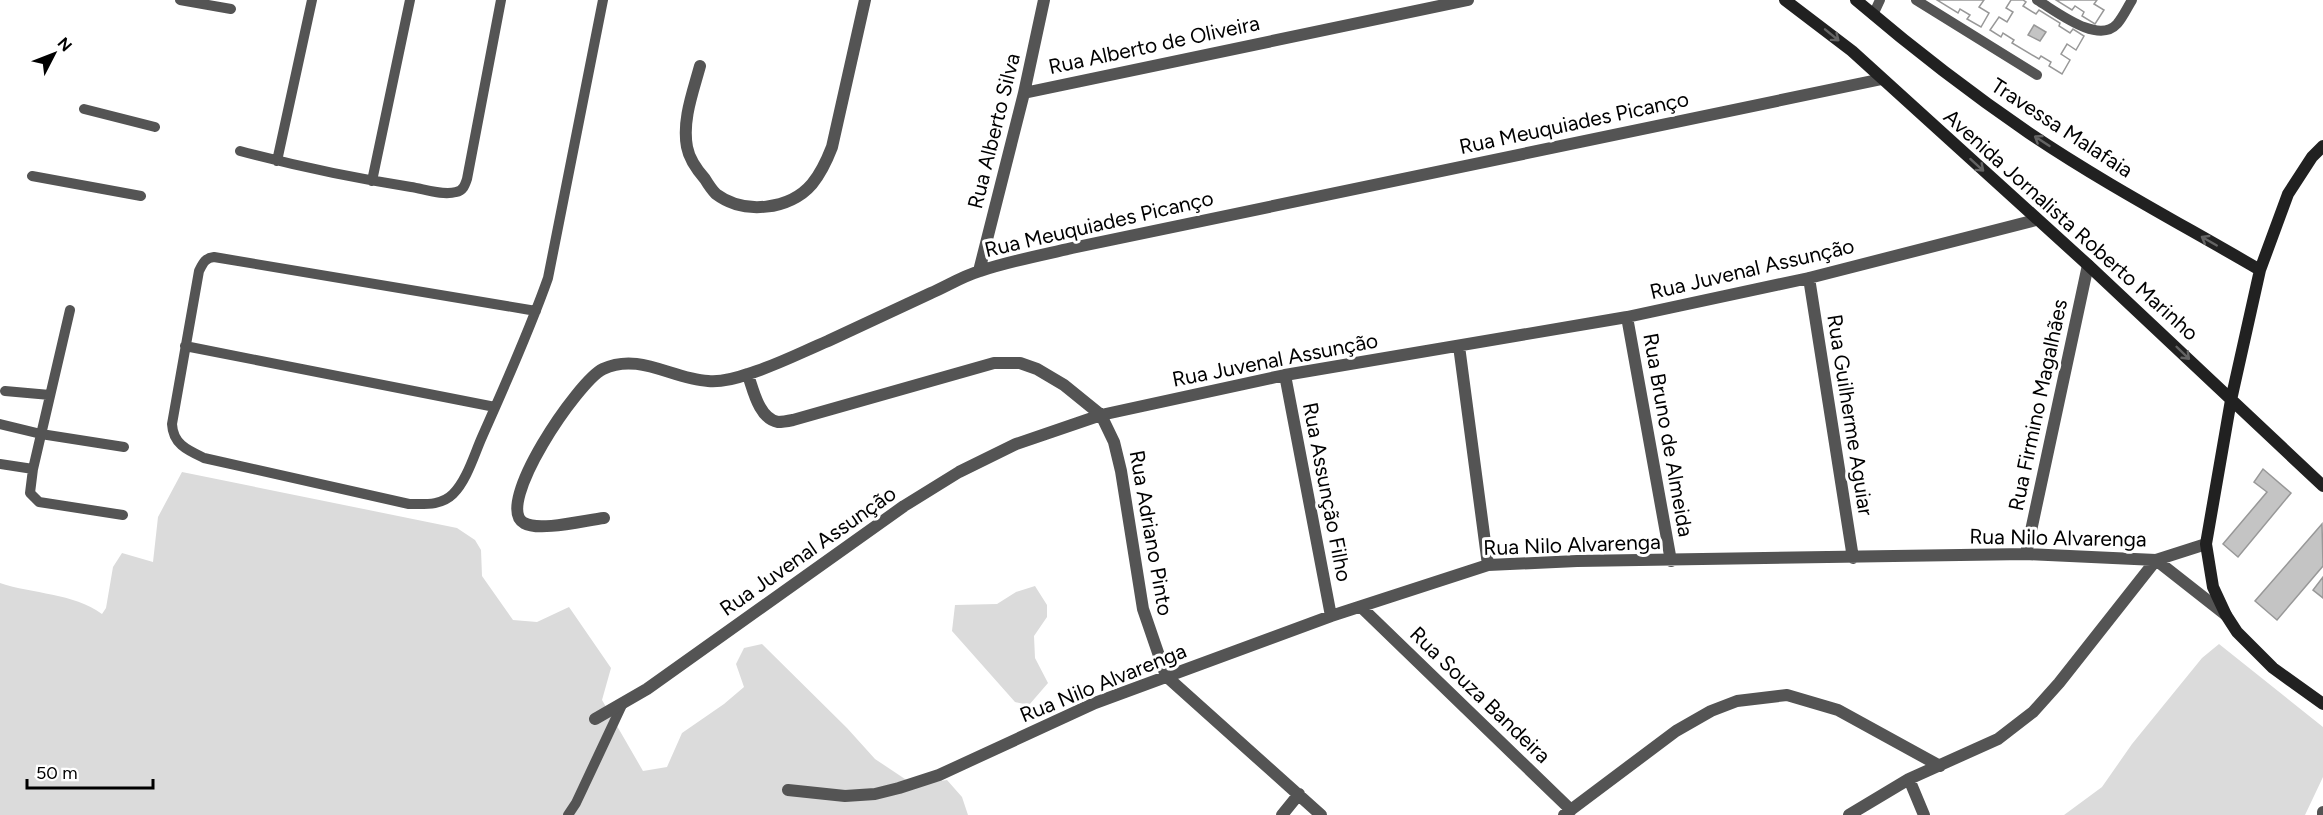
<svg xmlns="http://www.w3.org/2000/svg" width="2323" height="815" font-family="Figtree,sans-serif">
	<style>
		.green { fill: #dbdbdb }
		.building { fill: #c4c4c4; stroke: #989898; stroke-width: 1.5; fill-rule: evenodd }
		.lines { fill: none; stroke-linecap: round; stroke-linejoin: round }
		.service { stroke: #545454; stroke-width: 10 }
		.minor { stroke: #545454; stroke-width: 12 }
		.secondary { stroke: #212121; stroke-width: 12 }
		.oneway { stroke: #646464 }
		.labels { text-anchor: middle; stroke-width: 6; stroke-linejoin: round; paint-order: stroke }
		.street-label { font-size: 21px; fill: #000; stroke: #fff }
	</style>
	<rect width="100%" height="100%" fill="#fff"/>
	<path class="green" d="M182,472L457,528L475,540L481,550L482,576L513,620L537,622L569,607L611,668L602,700L643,771L667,767L682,733L724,704L744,687L736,664L744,648L762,644L847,728L875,759L914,785L947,780L962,797L968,815H0V583C33,594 73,593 102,614L106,608L113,567L122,553L153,562L158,517Z
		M1035,586L1047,605V617L1034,636L1035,658L1048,683L1029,705L1015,702L952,631L955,605L997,604L1016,592Z
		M2219,644L2323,727V777L2305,815H2064L2102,787L2132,744L2202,658Z"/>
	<path class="building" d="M1937,0H1984L1979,7L1989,13L1981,27L1967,19L1970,15L1960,9L1958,13Z
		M1937,0H1984L1979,7L1989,13L1981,27L1967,19L1970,15L1960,9L1958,13Z
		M2011,0H2023L2026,2L2023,6L2036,14L2039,10L2060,23L2059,26L2070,33L2073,29L2084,36L2076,50L2067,44L2061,54L2070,60L2062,74L2049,66L2051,62L2041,56L2039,59L2012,43L2014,40L2003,33L2001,37L1990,30L1999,17L2007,22L2013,12L2006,8ZM2034,25L2046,32L2040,41L2028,35Z
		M2011,0H2023L2026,2L2023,6L2036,14L2039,10L2060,23L2059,26L2070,33L2073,29L2084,36L2076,50L2067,44L2061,54L2070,60L2062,74L2049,66L2051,62L2041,56L2039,59L2012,43L2014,40L2003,33L2001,37L1990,30L1999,17L2007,22L2013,12L2006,8Z
		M2056,0H2097L2094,4L2104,10L2095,24L2082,16L2084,12L2075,6L2072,10Z
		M2056,0H2097L2094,4L2104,10L2095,24L2082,16L2084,12L2075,6L2072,10Z
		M2263,469L2291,493L2238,557L2223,544L2267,492L2254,482Z
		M2322,524L2323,566L2277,620L2255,601Z
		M2323,577V598L2313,590Z"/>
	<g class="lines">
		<path class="service" d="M180,0L231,9
			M1916,0L2037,75
			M2037,0C2056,11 2098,45 2117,24C2123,17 2127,8 2132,0
			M1873,15L1880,0
			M84,109L155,127
			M240,151C296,166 353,178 411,187C424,189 443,196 456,192C463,191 465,185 467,179L501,0
			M277,161L312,0
			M32,176L141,196
			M372,181L410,0
			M70,310L33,469L30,493L39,502L123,515
			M536,311L214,257C205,258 203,263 199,271L172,424C173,444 187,450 204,458L409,504C424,504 441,506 453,494C467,480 474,455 482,437C505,385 529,332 548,278L603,0
			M185,346L495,407
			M5,391L50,395
			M0,424L41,434L124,447
			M0,464L33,469
			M568,815L576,803L622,705"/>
		<path class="minor" d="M700,66C693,92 682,120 687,147C689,158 698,171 705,179C708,184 712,190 716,194C744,215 790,210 812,184C821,173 827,160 832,147L865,0
			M1024,93L1468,0
			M979,271L1024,93L1044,0
			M1809,278L1853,558
			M1627,317L1671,561
			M1459,346L1488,565
			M748,375C753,389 759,419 778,422C783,422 788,421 793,420L994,363H1020L1037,369L1064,385L1101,415L1114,442L1121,471L1143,609L1166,676L1321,815
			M1285,375L1331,616
			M604,518C586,520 539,532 524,523C493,506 578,381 603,369C639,352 672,379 708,381C720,382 737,378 748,374C775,366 802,352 828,341C862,325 896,309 931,293C947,286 963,276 980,271C1010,261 1042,255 1072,248L1882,79
			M2026,554L2088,265
			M1361,607L1571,810
			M595,719L647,689L904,506L959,472L1016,444L1101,415L1285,375L1627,317L1809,278L2036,220
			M1909,779L1924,815
			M788,790L845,796L875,794L899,788L939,775L1095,703L1331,616L1488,565L1577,561L2026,554L2156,560L2206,544
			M1282,815L1299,794
			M1564,815L1676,731L1711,711L1737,701L1787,695L1838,710L1940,766
			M1849,815L1909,779L1998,739L2033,712L2059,683L2156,560L2226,615
			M2323,815V812"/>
		<path class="secondary" d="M1785,0L1852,51L2088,265L2323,486
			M1856,0C1911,47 1969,92 2029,133C2103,183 2183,225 2260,270
			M2323,146L2312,157L2288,194L2260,270L2231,400L2206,544L2213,587L2226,615L2237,632L2273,668L2323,704"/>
	</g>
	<defs><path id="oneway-shaft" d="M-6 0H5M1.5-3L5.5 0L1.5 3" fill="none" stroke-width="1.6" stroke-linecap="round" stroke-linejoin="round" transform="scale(1.5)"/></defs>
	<g class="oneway">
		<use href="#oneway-shaft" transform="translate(1832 35) rotate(39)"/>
		<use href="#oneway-shaft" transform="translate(2042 141) rotate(-147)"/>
		<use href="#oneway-shaft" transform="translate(1977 165) rotate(42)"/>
		<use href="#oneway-shaft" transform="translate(2209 241) rotate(-150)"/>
		<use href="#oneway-shaft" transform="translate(2183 353) rotate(44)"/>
	</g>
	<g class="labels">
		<g class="street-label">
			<text transform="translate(1154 45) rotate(-12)" y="7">Rua Alberto de Oliveira</text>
			<text transform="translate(1574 123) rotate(-12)" y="7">Rua Meuquiades Picanço</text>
			<text transform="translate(2062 128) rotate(33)" y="7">Travessa Malafaia</text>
			<text transform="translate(994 131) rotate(-76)" y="7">Rua Alberto Silva</text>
			<text transform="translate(1099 224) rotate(-13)" y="7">Rua Meuquiades Picanço</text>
			<text transform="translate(2071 225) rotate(42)" y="7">Avenida Jornalista Roberto Marinho</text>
			<text transform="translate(1752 269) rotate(-13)" y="7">Rua Juvenal Assunção</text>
			<text transform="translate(1275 360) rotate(-11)" y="7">Rua Juvenal Assunção</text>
			<text transform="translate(2038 405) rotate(-78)" y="7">Rua Firmino Magalhães</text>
			<text transform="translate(1850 415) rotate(81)" y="7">Rua Guilherme Aguiar</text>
			<text transform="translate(1668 435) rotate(80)" y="7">Rua Bruno de Almeida</text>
			<text transform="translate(1327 492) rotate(79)" y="7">Rua Assunção Filho</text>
			<text transform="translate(1151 533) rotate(80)" y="7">Rua Adriano Pinto</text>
			<text transform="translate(2058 538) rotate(1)" y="7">Rua Nilo Alvarenga</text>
			<text transform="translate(1572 545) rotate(-2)" y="7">Rua Nilo Alvarenga</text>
			<text transform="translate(808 551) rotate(-35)" y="7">Rua Juvenal Assunção</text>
			<text transform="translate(1103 683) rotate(-22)" y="7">Rua Nilo Alvarenga</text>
			<text transform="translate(1480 695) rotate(44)" y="7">Rua Souza Bandeira</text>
		</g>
	</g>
	<g transform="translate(54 54) rotate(48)" stroke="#ffffff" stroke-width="4.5" paint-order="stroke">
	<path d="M0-4.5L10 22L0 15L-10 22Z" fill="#000000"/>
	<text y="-9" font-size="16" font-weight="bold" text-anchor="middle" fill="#000000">N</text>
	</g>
	<path d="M27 779v9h126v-9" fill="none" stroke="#000000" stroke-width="3"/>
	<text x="36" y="779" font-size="18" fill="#000000" stroke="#ffffff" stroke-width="4.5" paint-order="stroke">50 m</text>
</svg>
